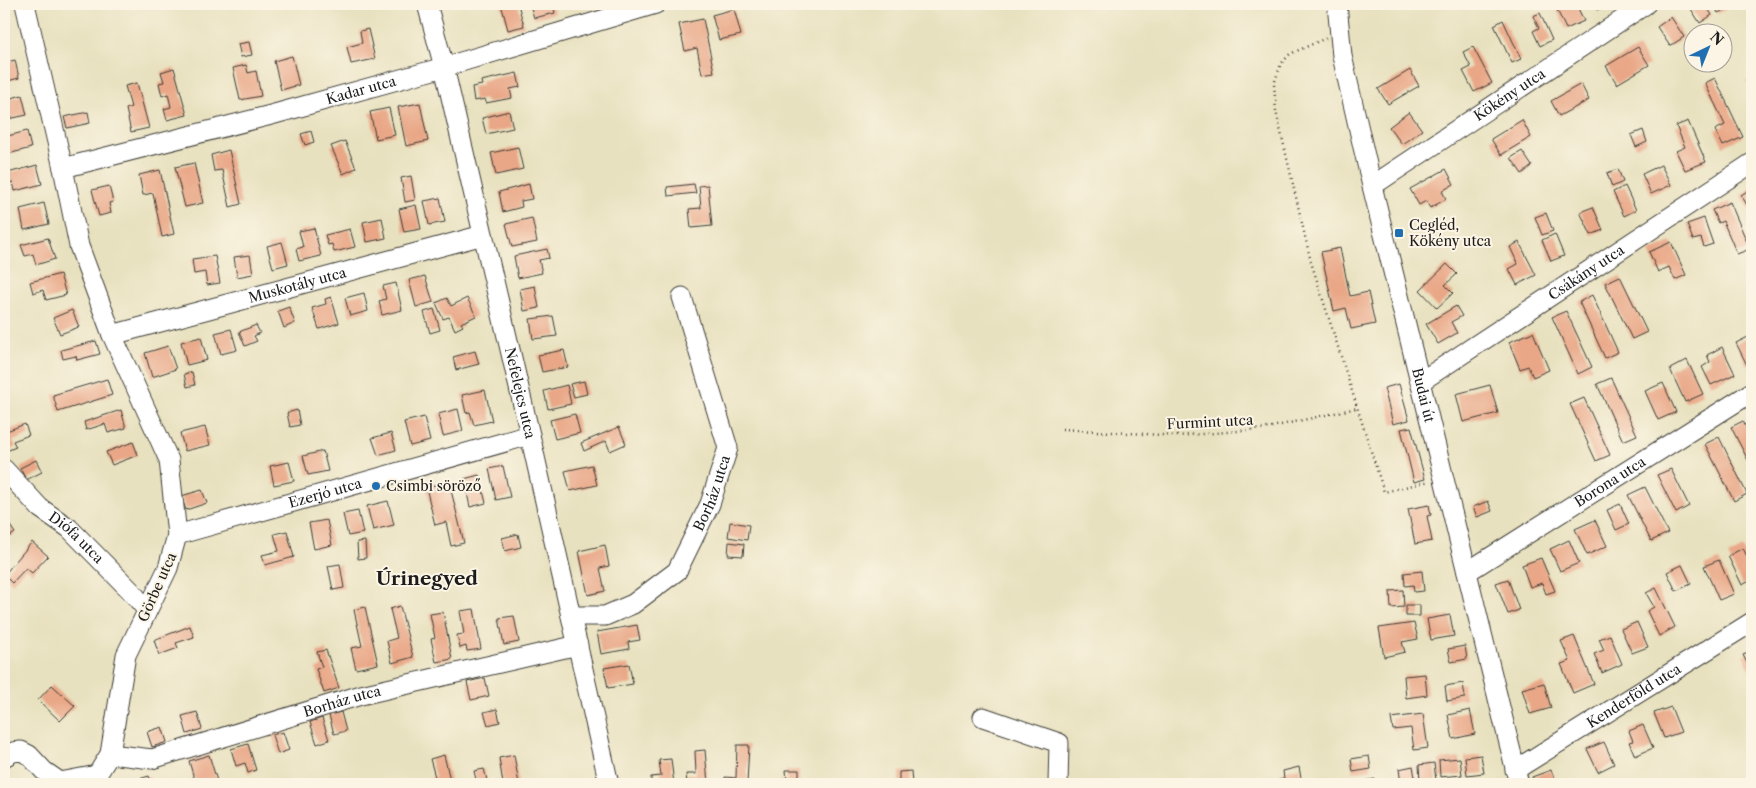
<svg xmlns="http://www.w3.org/2000/svg" width="1756" height="788" font-family="'Libre Caslon Text',serif">
	<style>
		.building { fill: #e9a787 }
		.lines { fill: none; stroke-linecap: round; stroke-linejoin: round }
		.minor-casing { stroke: #3b3a34; stroke-width: 21 }
		.path { stroke: #3b3a34; stroke-width: 2.5; stroke-dasharray: 1 4; stroke-linecap: butt }
		.minor { stroke: #fff; stroke-width: 19 }
		.poi-dot { fill: #1f6fb2; stroke: #fcf5e5; stroke-width: 2 }
		.labels { text-anchor: middle; stroke-width: 4; stroke-linejoin: round; paint-order: stroke }
		.street-label { font-size: 14px; fill: #1c1c1c; stroke: #fcf5e5 }
		.poi-label { font-size: 14px; fill: #1c1c1c; stroke: #fcf5e5; text-anchor: start }
		.district-label { font-size: 19px; font-weight: bold; fill: #1c1c1c; stroke: #fcf5e5 }
	</style>
	<rect width="100%" height="100%" fill="#fcf5e5"/>
	<filter id="ink" filterUnits="userSpaceOnUse"><feTurbulence type="fractalNoise" baseFrequency=".02" numOctaves="2"/><feDisplacementMap in="SourceGraphic" scale="10" xChannelSelector="R" yChannelSelector="G"/><feConvolveMatrix kernelMatrix="1 2 1 2 8 2 1 2 1" color-interpolation-filters="sRGB"/></filter>
	<filter id="wash" filterUnits="userSpaceOnUse"><feTurbulence type="fractalNoise" baseFrequency=".0096" numOctaves="4" result="noise"/><feDisplacementMap in="SourceGraphic" scale="20" xChannelSelector="R" yChannelSelector="G"/><feGaussianBlur stdDeviation="1.12" result="paint"/><feColorMatrix in="noise" values="0 0 0 0 0 0 0 0 0 0 0 0 0 0 0 0 0 1.4 0 .05"/><feComposite in="paint" operator="in"/></filter>
	<g filter="url(#wash)">
		<rect width="100%" height="100%" fill="#e8e1bf"/>
		<g id="blocks">
			<path class="building" d="M501,4H518L524,26L508,30Z
				M530,4H553L555,13L534,18Z
				M1562,4H1576L1584,21L1566,29L1557,10L1564,7Z
				M1594,4H1609L1597,10Z
				M1692,4H1705L1712,15L1700,23L1689,6Z
				M1714,4H1733L1734,5L1718,13Z
				M734,9L741,35L719,40L712,15Z
				M1540,13L1552,40L1540,46L1533,31L1539,28L1533,16Z
				M1671,17L1684,37L1670,46L1657,27Z
				M703,19L714,72L702,74L697,48L685,51L679,24Z
				M1503,20L1521,59L1512,63L1494,25Z
				M368,29L375,59L351,64L347,47L362,43L360,31Z
				M249,42L252,55L241,57L238,44Z
				M1473,47L1492,83L1474,92L1463,71L1471,67L1463,52Z
				M1638,47L1649,65L1617,84L1606,66Z
				M292,56L299,85L281,90L274,61Z
				M15,60L19,78L4,82V63Z
				M246,65L248,73L256,71L261,96L240,100L233,68Z
				M174,68L187,115L167,120L164,109L171,107L168,94L162,96L159,83L164,82L161,72Z
				M1410,70L1419,86L1388,104L1378,89Z
				M517,73L520,87L510,89L512,98L486,103L485,99L474,101L472,87L482,85L481,81Z
				M1715,78L1743,137L1723,146L1715,130L1725,125L1705,83Z
				M1752,78V93L1746,81Z
				M137,83L149,128L131,132L126,109L131,107L125,86Z
				M1581,84L1589,100L1559,116L1551,101Z
				M22,95L27,115L4,120V100Z
				M420,103L428,141L406,146L398,107Z
				M389,108L395,135L376,139L370,112Z
				M509,111L513,128L486,134L482,118Z
				M88,112L90,123L67,128L64,117Z
				M1409,112L1422,130L1402,144L1389,127Z
				M1522,120L1531,137L1501,155L1491,139Z
				M1688,121L1706,162L1685,170L1676,151L1685,147L1676,126Z
				M1643,130L1647,142L1636,147L1631,135Z
				M27,131L31,148L8,154L4,137Z
				M311,131L314,142L305,145L301,134Z
				M345,141L356,168L343,174L331,146Z
				M518,147L523,169L496,175L491,153Z
				M229,150L241,204L230,207L222,170L214,171L211,155Z
				M1522,151L1532,166L1522,174L1511,158Z
				M194,163L203,203L185,207L175,167Z
				M37,165L42,184L15,191L13,182L4,185V174Z
				M1661,165L1671,185L1651,194L1642,174Z
				M1446,169L1454,184L1442,191L1446,199L1430,208L1426,201L1419,205L1410,189Z
				M1618,169L1623,182L1612,187L1607,173Z
				M160,170L174,234L162,237L153,193L143,195L139,175Z
				M411,176L415,200L405,202L401,178Z
				M529,184L532,199L521,201L522,207L503,212L499,192Z
				M694,184L696,193L668,196L667,187Z
				M708,185L712,226L691,228L689,209L701,208L699,186Z
				M109,186L113,202L109,203L111,213L99,216L92,190Z
				M1625,186L1636,210L1624,216L1613,192Z
				M1752,188V213L1741,195Z
				M440,198L445,222L429,225L424,201Z
				M1730,202L1750,249L1737,254L1723,221L1718,223L1712,210Z
				M44,203L49,224L24,230L20,209Z
				M416,205L421,229L404,232L399,209Z
				M1593,207L1603,230L1591,235L1580,212Z
				M1546,213L1553,231L1542,235L1535,217Z
				M382,218L386,238L367,242L363,222Z
				M532,218L537,242L512,247L506,224Z
				M1704,218L1713,244L1704,247L1701,238L1693,240L1687,224Z
				M314,228L321,256L299,261L296,249L303,247L299,231Z
				M350,229L355,247L334,252L332,244L328,245L325,235Z
				M1555,234L1564,256L1551,261L1542,240Z
				M48,238L55,259L36,265L33,254L25,256L21,245Z
				M282,242L288,264L273,268L267,246Z
				M1519,242L1536,275L1517,285L1509,269L1518,264L1510,247Z
				M1671,242L1686,275L1675,280L1669,267L1658,272L1649,252Z
				M1340,248L1350,296L1368,292L1375,324L1351,329L1346,308L1334,311L1321,252Z
				M547,249L549,258L539,260L542,273L518,278L514,256Z
				M250,255L253,274L237,277L234,257Z
				M215,256L220,283L207,285L205,272L194,274L192,259Z
				M1447,264L1457,274L1445,285L1453,293L1437,308L1420,290Z
				M60,274L66,295L46,300L43,290L33,293L30,282Z
				M425,276L433,302L416,307L409,280Z
				M1620,276L1647,332L1632,339L1605,283Z
				M396,283L402,310L382,315L379,301L386,299L383,286Z
				M535,286L539,308L524,311L520,289Z
				M364,293L368,311L350,316L345,298Z
				M1592,295L1618,352L1605,358L1579,302Z
				M331,297L339,323L319,329L312,308L326,304L325,299Z
				M447,298L451,306L467,298L476,316L461,323L463,326L455,330L449,317L443,319L436,303Z
				M1456,306L1462,316L1451,322L1457,333L1438,344L1426,324Z
				M289,307L295,323L284,328L278,311Z
				M434,309L440,330L430,333L424,312Z
				M72,310L79,327L60,334L53,318Z
				M1566,311L1592,367L1578,374L1552,317Z
				M553,316L557,336L533,339L530,319Z
				M256,325L260,333L254,336L257,341L245,346L239,332Z
				M231,329L237,350L221,354L215,333Z
				M1533,332L1549,370L1533,377L1528,366L1520,369L1509,342Z
				M1752,335V362L1747,365L1736,343Z
				M201,337L207,360L187,365L181,342Z
				M96,341L100,354L77,360L76,356L63,359L61,350Z
				M168,346L176,369L152,377L145,353Z
				M1722,347L1735,374L1711,385L1702,367L1710,362L1707,355Z
				M564,350L568,367L542,372L538,355Z
				M475,351L479,364L456,370L453,357Z
				M1687,360L1703,394L1685,402L1670,369Z
				M192,372L195,385L187,387L184,374Z
				M1611,378L1637,435L1623,441L1597,384Z
				M107,379L112,395L58,412L53,395Z
				M584,381L587,394L574,397L570,384Z
				M1663,383L1676,412L1658,420L1645,391Z
				M1399,384L1409,420L1393,424L1384,388Z
				M567,385L571,404L548,409L544,391Z
				M1490,385L1498,413L1463,422L1456,394Z
				M485,390L492,421L474,425L470,412L466,413L462,395Z
				M1584,398L1610,455L1596,461L1570,404Z
				M458,409L463,431L443,436L438,414Z
				M121,410L126,428L108,433L105,424L86,430L84,422Z
				M297,410L300,425L290,427L287,413Z
				M575,414L580,433L555,439L550,420Z
				M424,417L430,441L410,446L404,422Z
				M1743,421L1752,440V468L1731,427Z
				M25,424L29,435L13,441L16,447L4,452V432Z
				M205,427L210,445L185,451L180,433Z
				M619,427L626,444L610,451L606,441L584,451L581,443Z
				M1411,427L1425,479L1414,482L1401,429Z
				M391,433L396,450L378,455L372,438Z
				M1719,437L1747,494L1734,501L1705,444Z
				M133,442L138,455L112,465L106,452Z
				M323,451L328,471L308,475L303,456Z
				M36,460L42,472L26,480L20,468Z
				M289,462L294,481L274,485L270,466Z
				M592,465L597,485L570,491L565,471Z
				M503,466L510,497L496,500L489,469Z
				M1671,469L1689,506L1676,513L1657,475Z
				M479,475L486,503L470,507L464,479Z
				M449,482L464,543L451,546L446,522L435,525L426,487Z
				M1645,487L1668,533L1651,541L1628,495Z
				M202,490L207,503L186,510L181,496Z
				M388,501L394,525L373,530L367,506Z
				M1488,501L1492,511L1477,517L1473,507Z
				M1620,504L1629,524L1616,530L1607,510Z
				M1429,505L1431,515L1427,516L1432,541L1415,544L1408,509Z
				M358,511L363,533L348,536L343,514Z
				M6,520L15,533L4,540V521Z
				M327,520L332,545L314,549L309,523Z
				M1595,520L1607,546L1587,555L1575,529Z
				M730,522L749,525L747,540L728,537Z
				M287,531L294,557L265,565L262,555L279,551L274,534Z
				M518,534L521,547L505,551L502,538Z
				M1569,540L1579,563L1560,571L1550,549Z
				M365,541L366,558L358,559L357,542Z
				M32,542L48,556L32,573L26,568L12,583L4,575Z
				M729,542L744,544L743,556L728,555Z
				M605,545L609,566L600,568L605,591L588,595L579,551Z
				M1743,548L1752,567V580L1742,585L1728,556Z
				M1541,558L1555,591L1546,594L1542,583L1530,587L1522,565Z
				M1719,560L1734,594L1719,600L1704,566Z
				M340,564L344,588L333,590L328,566Z
				M1682,565L1691,584L1676,591L1667,572Z
				M1422,571L1424,591L1414,592L1413,585L1405,586L1404,573Z
				M1508,579L1519,610L1508,614L1496,583Z
				M1656,588L1675,627L1659,636L1647,611L1654,607L1646,593Z
				M1403,590L1404,607L1391,608L1390,591Z
				M1406,605H1420V616H1406Z
				M400,606L413,657L392,663L387,641L397,638L390,609Z
				M365,607L378,664L356,669L351,648L362,646L354,610Z
				M474,609L481,649L467,651L466,646L460,648L457,635L464,634L460,611Z
				M443,612L452,659L436,662L431,639L435,638L430,614Z
				M1450,615L1454,636L1431,640L1427,619Z
				M514,616L519,642L504,645L499,618Z
				M1637,622L1648,647L1632,653L1621,629Z
				M1414,623L1418,639L1402,642L1405,652L1384,657L1379,628Z
				M637,625L640,640L628,642L629,649L601,654L597,632Z
				M190,626L194,637L176,643L178,648L159,655L154,640Z
				M1610,635L1622,664L1602,673L1594,654L1604,650L1599,639Z
				M1574,636L1594,684L1573,693L1561,664L1570,661L1561,641Z
				M1465,646L1467,659L1451,662L1448,649Z
				M326,650L339,688L324,693L316,669L322,667L317,652Z
				M1752,651V671H1751L1743,655Z
				M629,664L633,684L608,688L604,668Z
				M1425,674L1427,695L1406,698L1404,676Z
				M485,678L489,696L471,700L467,682Z
				M1463,683L1465,698L1447,701L1445,686Z
				M1544,683L1551,708L1530,714L1522,689Z
				M52,685L75,706L60,721L38,700Z
				M1671,707L1681,732L1664,738L1654,713Z
				M497,709L500,722L488,725L484,712Z
				M1470,710L1475,734L1453,739L1448,715Z
				M197,712L202,729L187,734L182,716Z
				M341,712L346,731L334,734L329,715Z
				M1423,714L1428,748L1414,750L1411,728L1393,730L1391,718Z
				M322,718L329,740L317,744L310,722Z
				M1643,725L1653,748L1635,756L1629,742L1633,741L1629,731Z
				M162,727L167,742L152,747L147,732Z
				M283,732L289,750L278,754L272,735Z
				M1604,742L1614,764L1598,772L1587,749Z
				M248,744L256,770L248,773L245,763L236,766L231,749Z
				M737,745H749L747,784H725V777L736,778Z
				M705,750L708,784H687L686,774H696L695,751Z
				M209,755L218,784H208L206,779L195,782L189,761Z
				M444,755L451,784H427L426,780L435,777L430,759Z
				M514,755L519,784H503L499,758Z
				M1481,755L1484,773L1467,775L1465,757Z
				M1369,756L1371,769L1353,772L1351,759Z
				M1460,758L1462,775L1440,777L1439,760Z
				M671,759L674,784H651V777L661,776L659,760Z
				M1434,763L1436,781L1420,782L1419,765Z
				M1413,766L1416,783L1401,784L1399,769Z
				M1299,767L1302,784H1271L1270,782L1284,779L1283,771Z
				M484,769L488,784H477L474,771Z
				M786,770H799V784H777V781H787Z
				M1551,770L1557,784H1535L1532,777Z
				M911,771L912,784H899V772Z
				M149,776L151,784H122Z
				M1375,779L1376,784H1351V783Z"/>
		</g>
	</g>
	<g filter="url(#ink)">
		<use href="#blocks" fill-opacity="0" stroke="#3b3a34" stroke-width="1"/>
		<g class="lines">
			<g class="minor-casing">
				<g id="minor">
					<path d="M25,4L63,168L79,246L112,335L169,460L177,535L168,568L126,655L110,754L97,775L95,784"/>
					<path id="s1" d="M427,4L444,67L530,435L609,784"/>
					<path id="s2" d="M1337,4L1342,56L1372,186L1519,784"/>
					<path id="s3" d="M63,168L271,115L444,67L656,4"/>
					<path id="s4" d="M1372,186L1646,4"/>
					<path id="s5" d="M112,335L483,235"/>
					<path id="s6" d="M1420,382L1752,163"/>
					<path id="s7" d="M4,469L40,508L69,528L130,590L147,610"/>
					<path id="s8" d="M177,535L530,435"/>
					<path id="s9" d="M1467,572L1752,392"/>
					<path id="s10" d="M571,616H605L633,604L677,571L710,504L728,448L682,297"/>
					<path d="M983,717L1059,743L1058,784"/>
					<path id="s11" d="M110,754L152,759L361,695L578,645"/>
					<path d="M4,757L13,752L21,751L29,755L44,771L60,782L97,775"/>
					<path id="s12" d="M1515,770L1752,622"/>
				</g>
			</g>
			<path class="path" d="M1326,38L1290,54L1281,64L1274,84L1276,111L1311,262L1384,492L1430,481
				M1062,429L1178,436L1263,429L1357,408"/>
			<use href="#minor" class="minor"/>
		</g>
	</g>
	<g class="poi-dot">
		<rect x="1394" y="228" width="10" height="10" rx="2.5"/>
		<circle cx="376" cy="486" r="5"/>
	</g>
	<g class="labels">
		<g class="street-label">
			<text dy="5" stroke="none"><textPath href="#s3" startOffset="308">Kadar utca</textPath></text>
			<text dy="5" stroke="none"><textPath href="#s4" startOffset="165">Kökény utca</textPath></text>
			<text dy="5" stroke="none"><textPath href="#s6" startOffset="199">Csákány utca</textPath></text>
			<text dy="5" stroke="none"><textPath href="#s5" startOffset="192">Muskotály utca</textPath></text>
			<text dy="5" stroke="none"><textPath href="#s1" startOffset="400">Nefelejcs utca</textPath></text>
			<text dy="5" stroke="none"><textPath href="#s2" startOffset="401">Budai út</textPath></text>
			<text transform="translate(1210 422) rotate(-3)" y="5">Furmint utca</text>
			<text dy="5" stroke="none"><textPath href="#s9" startOffset="169">Borona utca</textPath></text>
			<text dy="5" stroke="none"><textPath href="#s10" startOffset="205">Borház utca</textPath></text>
			<text dy="5" stroke="none"><textPath href="#s8" startOffset="154">Ezerjó utca</textPath></text>
			<text dy="5" stroke="none"><textPath href="#s7" startOffset="100">Diófa utca</textPath></text>
			<text transform="translate(157 587) rotate(-66)" y="5">Görbe utca</text>
			<text dy="5" stroke="none"><textPath href="#s12" startOffset="140">Kenderföld utca</textPath></text>
			<text dy="5" stroke="none"><textPath href="#s11" startOffset="241">Borház utca</textPath></text>
		</g>
		<g class="poi-label">
			<text x="1409" y="230">Cegléd,<tspan x="1409" dy="16">Kökény utca</tspan></text>
			<text x="386" y="491">Csimbi söröző</text>
		</g>
		<g class="district-label">
			<text x="427" y="585">Úrinegyed</text>
		</g>
	</g>
	<rect width="1756" height="788" fill="none" stroke="#fcf5e5" stroke-width="20"/>
	<g transform="translate(1708 48) rotate(43)"><circle r="24" fill="#fcf5e5" stroke="#a29e95"/>
	<path d="M0-4L9 19L0 12L-9 19Z" fill="#1f6fb2"/>
	<text y="-8" font-size="14" font-weight="bold" text-anchor="middle" fill="#1c1c1c">N</text>
	</g>
</svg>
